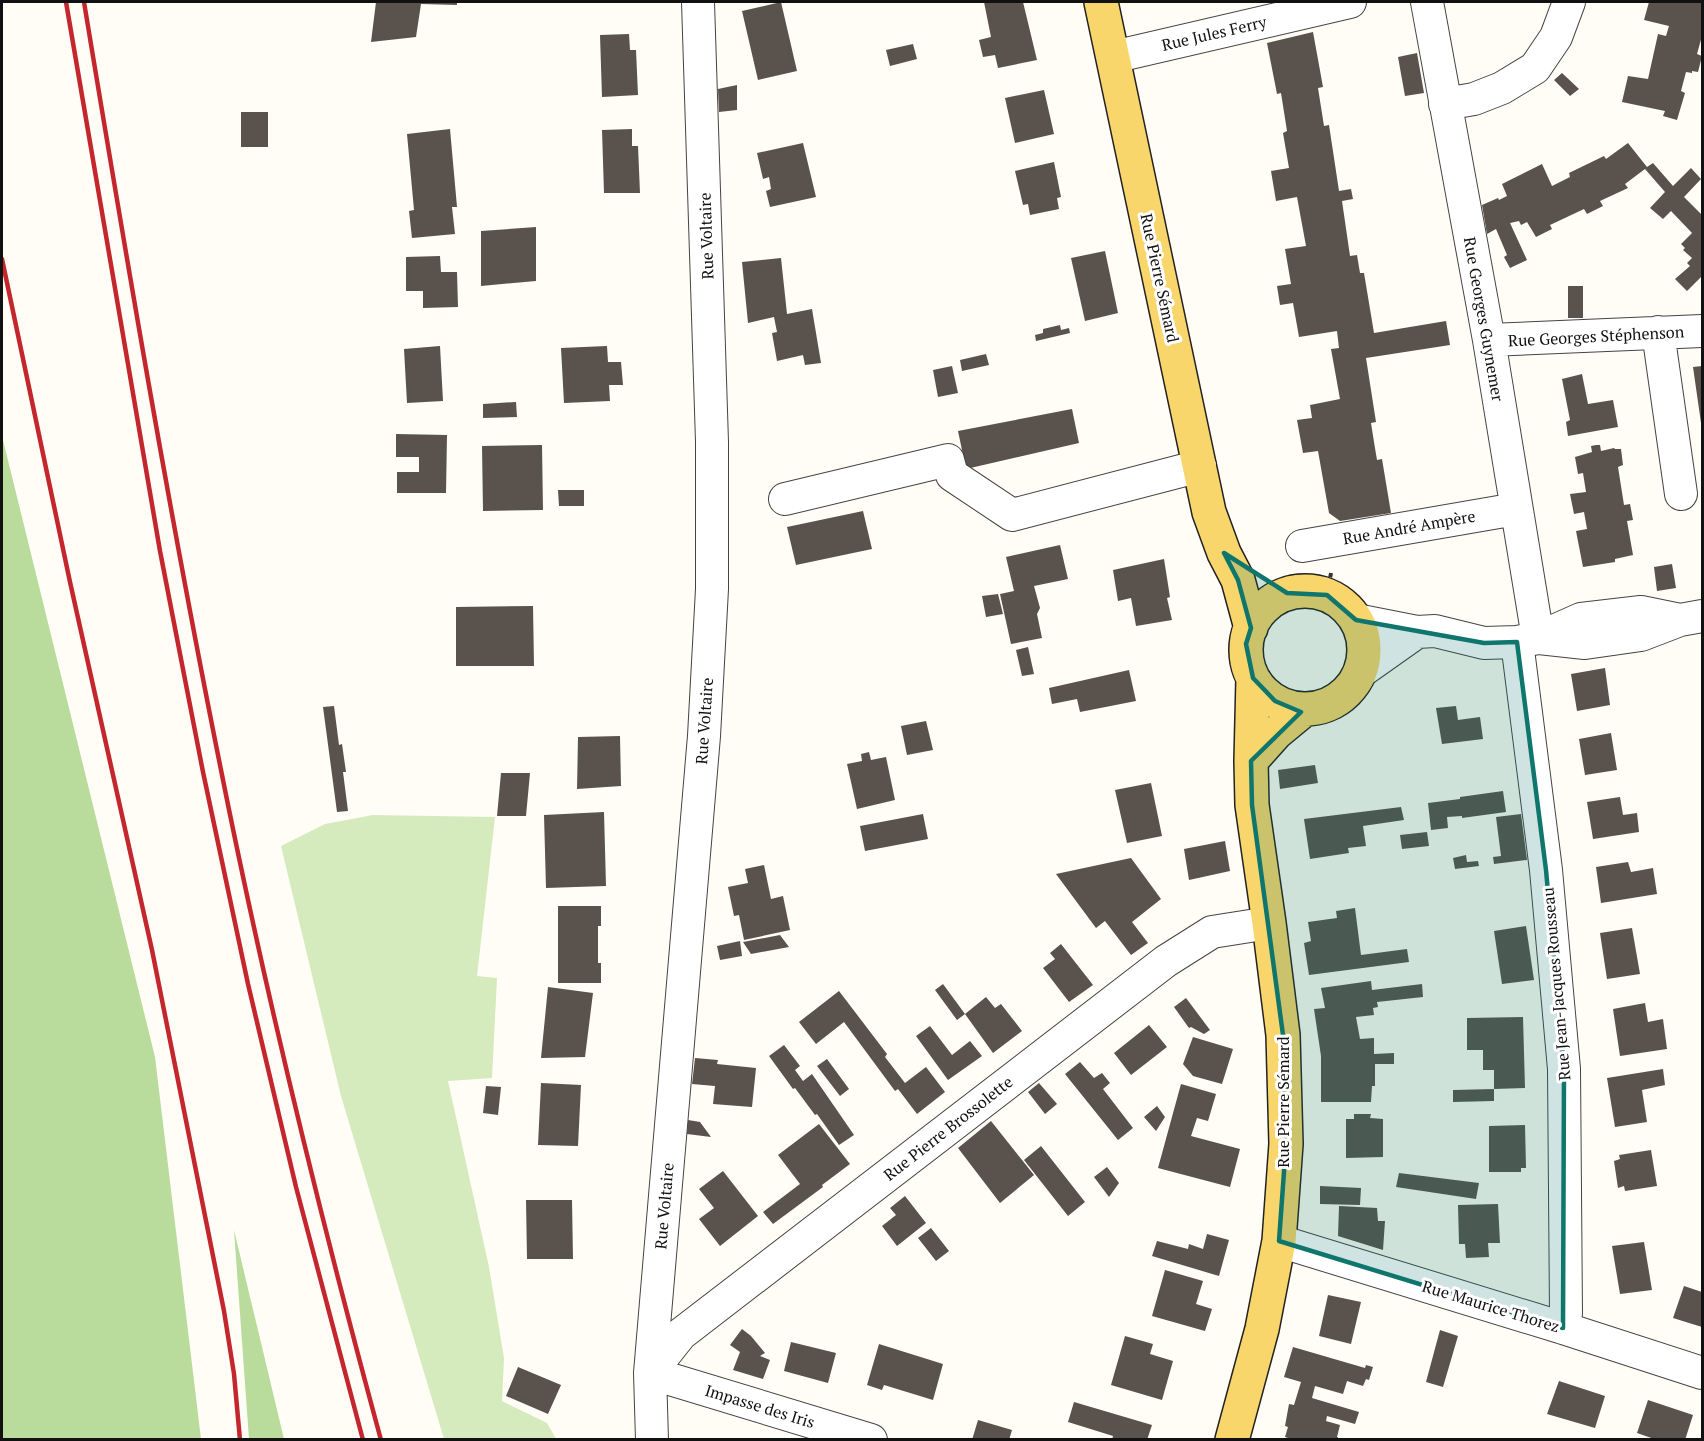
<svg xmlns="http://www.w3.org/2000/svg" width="1704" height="1441" font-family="'PT Serif',serif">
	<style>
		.green { fill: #d5ebbd }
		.forest { fill: #b9dc9c }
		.building { fill: #5a524d }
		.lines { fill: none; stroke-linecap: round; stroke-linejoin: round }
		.minor-casing { stroke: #444; stroke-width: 34 }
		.major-casing { stroke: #222; stroke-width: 36 }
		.path { stroke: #333; stroke-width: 4; stroke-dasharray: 6 3; stroke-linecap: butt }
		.minor { stroke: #fff; stroke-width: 32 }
		.major { stroke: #f9d66b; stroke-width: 33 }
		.rail { stroke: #c4262e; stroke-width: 4.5 }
		.marked { fill: #0f766e; fill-opacity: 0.2; stroke: #0f766e; stroke-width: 4.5; stroke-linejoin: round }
		.labels { text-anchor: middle; stroke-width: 6; stroke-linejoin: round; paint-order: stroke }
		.street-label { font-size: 16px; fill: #111; stroke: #fff }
	</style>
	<rect width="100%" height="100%" fill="#fffdf5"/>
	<path class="green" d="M373,815L495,817L477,976L497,978L492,1078L448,1081L489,1267L504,1358L502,1401L547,1423L556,1439H444L341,1096L281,846L325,824Z"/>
	<path class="forest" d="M2,436L155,1057L201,1439H2Z
		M234,1230L284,1439H249Z"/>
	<path class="building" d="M376,2H457V5L421,4L416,37L371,42Z
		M781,2L797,71L758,80L742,11Z
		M984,2H1023L1037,60L998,68L995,55L983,57L979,40L991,37Z
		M1649,2H1702V36L1697,54L1702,56L1698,72L1692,71V73L1686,72L1681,91L1685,93L1677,120L1663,116L1665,111L1622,102L1628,76L1648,79L1658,34L1666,36L1669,26L1644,20Z
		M1313,32L1323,87L1318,88L1324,126L1329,125L1339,191L1351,189L1353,199L1342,201L1350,256L1357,255L1360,273H1364L1374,333L1446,321L1450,345L1366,358L1376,422L1371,423L1374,442L1377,460L1382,459L1391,513L1340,521L1329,513L1318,451L1303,453L1297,420L1312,418L1310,405L1340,399L1331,349L1339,348L1337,331L1299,337L1293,303L1280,305L1277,286L1291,284L1285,249L1306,246L1297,197L1276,201L1271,171L1289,168L1283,133L1287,131L1281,93L1277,94L1267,43Z
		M629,34L630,50H636L638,95L602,97L600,35Z
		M913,44L917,59L890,66L886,50Z
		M1417,53L1424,93L1405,96L1398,57Z
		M1562,73L1579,89L1570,96L1554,80Z
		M737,85V110L719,112L718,89Z
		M1044,90L1054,134L1015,143L1005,98Z
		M241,112H268V147H241Z
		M450,129L457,207H452L455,234L412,238L409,211L414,210L407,134Z
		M632,129V146H638L640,193H604L602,130Z
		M803,143L816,197L770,207L766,191L771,189L769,177L763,179L757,153Z
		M1628,143L1647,167L1653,163L1673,186L1691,168L1701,179L1684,197L1702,215V276L1687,291L1675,279L1690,266L1687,263L1692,258L1683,250L1685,248L1681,244L1692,233L1671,211L1663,219L1650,208L1665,192L1645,169L1625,184L1628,188L1600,201L1603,206L1587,214L1584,209L1550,225L1552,229L1536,237L1527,222L1521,225L1519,221L1510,223L1527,260L1510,268L1504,257L1507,255L1496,229L1487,234L1482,205L1498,198L1499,200L1507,196L1502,184L1542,164L1552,186L1570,177L1569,173L1604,156L1606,159Z
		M1054,162L1061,197L1057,198L1059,209L1030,215L1028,204L1023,205L1015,171Z
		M536,227V281L481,286V231Z
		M1105,251L1118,313L1085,321L1071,258Z
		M440,256L441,272H457L458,307L423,308V291H406V257Z
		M781,258L787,314L812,309L821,363L805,365L803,355L777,361L772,333L777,332L774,317L748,323L742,262Z
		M1568,286H1583V318H1568Z
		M1060,325L1061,330L1069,328L1070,333L1036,341L1035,335L1043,333V329Z
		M440,346L443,401L407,403L404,349Z
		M607,346L608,362H621L623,385H609L610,401L564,403L561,348Z
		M986,354L989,365L962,371L960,360Z
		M952,366L958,393L938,397L933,370Z
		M1702,366V422L1701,423L1693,367Z
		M1582,374L1588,404L1613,400L1618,427L1568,436L1566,422L1570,420L1562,379Z
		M516,402L517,417L483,418V404Z
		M1072,409L1079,443L966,469L958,431Z
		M396,434L447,435L446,493H397V472H419V457H396Z
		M542,445L543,510L483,511L482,446Z
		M1596,445H1600L1601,451L1614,448L1615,449H1621L1623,465L1618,467L1624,505L1630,504L1633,520L1627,521L1633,555L1615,559V562L1583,567L1576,531L1587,529L1584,512L1574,514L1570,494L1586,492L1583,473L1578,474L1575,457L1592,452L1591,446Z
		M558,490H584V506H559Z
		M863,511L872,549L796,565L787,527Z
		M1060,545L1068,579L1034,586L1040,608L1037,614L1042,638L1011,644L1000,594L1014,591L1006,557Z
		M1164,559L1170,597L1167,598L1172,620L1136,626L1131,598L1118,601L1113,570Z
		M1672,564L1676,588L1657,591L1654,567Z
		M998,594L1003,614L986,617L982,596Z
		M533,606L534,666H456V607Z
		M1028,647L1034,674L1022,676L1016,650Z
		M1605,668L1610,705L1577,711L1571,674Z
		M1129,670L1136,701L1080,712L1077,699L1052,704L1049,688Z
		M334,706L339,745L342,744L346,772H343L348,811L337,812L323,707Z
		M1456,706L1458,720L1480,717L1483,739L1442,744L1436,708Z
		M926,721L933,750L907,755L901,726Z
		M1611,733L1617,770L1585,775L1579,739Z
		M620,736L621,786L577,789L578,737Z
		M869,752L871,760L886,757L895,800L857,809L847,764L862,761L861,754Z
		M1315,765L1318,783L1280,789L1278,770Z
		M501,773H530L526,816H497Z
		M1151,783L1162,836L1127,843L1115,790Z
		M1503,791L1506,812L1462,818V816L1447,817L1448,828L1431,830L1428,803L1460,799V797Z
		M1620,797L1623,815L1637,813L1639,832L1593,839L1587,802Z
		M1401,807L1404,820L1363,826L1366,846L1348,848L1349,853L1310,859L1304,819Z
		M604,812L606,886L546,888L544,815Z
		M923,814L928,839L865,851L860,826Z
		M1521,814L1527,860L1494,864L1493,857L1501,856L1496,817Z
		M1427,832L1429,846L1402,849L1400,835Z
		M1225,841L1230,871L1189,880L1184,849Z
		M1466,855L1467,862L1478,861L1479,866L1455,869L1453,858Z
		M1131,858L1161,899L1132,922L1148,943L1131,955L1105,921L1096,928L1056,874Z
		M1628,862L1631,872L1653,868L1657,894L1601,903L1596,867Z
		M764,865L771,899L783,896L790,930L744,940L739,915L734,916L728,887L748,883L745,869Z
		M558,906H601V926H598V963H601V983H558Z
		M1355,908L1361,955L1407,949L1409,962L1309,975L1304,943L1311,941L1308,922L1337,918L1336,911Z
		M1526,926L1534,980L1502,984L1494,931Z
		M1632,928L1640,974L1607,979L1600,933Z
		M780,935L789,947L751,954L743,942Z
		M740,941L742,956L720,960L717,946Z
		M1061,944L1093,985L1069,1002L1043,968L1055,959L1050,953Z
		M1371,981L1372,990L1422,984L1423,997L1377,1002L1378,1007L1373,1008L1374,1015L1356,1017L1360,1039L1374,1038V1054L1394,1053V1064H1375V1086H1372L1371,1102H1321V1056L1314,1009L1325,1008L1321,988Z
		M943,984L965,1014L957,1020L935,990Z
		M548,987L593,993L585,1057L541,1058Z
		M839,991L887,1054L885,1057L905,1083L926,1067L945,1092L917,1114L898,1089L895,1091L844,1022L816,1044L799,1022Z
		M986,997L995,1008L1001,1004L1022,1031L993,1053L965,1014Z
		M1186,998L1210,1030L1204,1034L1191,1027L1189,1028L1174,1007Z
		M1645,1003L1648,1022L1663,1019L1667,1049L1620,1056L1613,1009Z
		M1523,1017L1525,1088L1494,1089V1070H1483V1050H1467V1018Z
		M1149,1025L1167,1047L1131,1075L1114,1053Z
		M930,1026L952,1055L970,1041L982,1056L948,1080L916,1036Z
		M1193,1037L1233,1049L1222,1084L1193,1076L1183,1064Z
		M784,1045L800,1066L795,1070L803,1081L812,1074L854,1135L839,1145L817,1114L815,1115L795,1088L793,1089L769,1056Z
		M695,1058L718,1060L717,1064L756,1068L752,1107L713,1104L715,1086L692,1084Z
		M827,1059L849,1089L840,1096L817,1066Z
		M1080,1062L1094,1078L1102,1073L1110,1083L1103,1089L1133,1128L1118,1140L1065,1074Z
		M1663,1069L1665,1085L1642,1090L1647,1122L1615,1127L1607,1078Z
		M541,1083L581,1085L578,1146L538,1145Z
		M1039,1083L1057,1104L1045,1114L1028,1092Z
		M1181,1084L1216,1094L1208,1121L1197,1118L1191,1136L1240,1149L1230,1187L1158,1168Z
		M486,1086L501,1087L498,1115L483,1113Z
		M1494,1089V1101L1453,1102V1090Z
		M1157,1106L1165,1117L1156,1131L1144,1117Z
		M1354,1114H1371L1370,1118L1383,1119V1157L1346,1158V1119H1354Z
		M688,1120L700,1122L711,1137L687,1134Z
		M991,1121L1034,1175L1000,1203L958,1148Z
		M819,1124L850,1164L822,1185L823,1187L773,1224L763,1212L800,1184L778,1155Z
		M1525,1125L1526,1168H1521V1172H1489V1126Z
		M1041,1146L1085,1202L1068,1216L1024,1160Z
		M1651,1150L1657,1186L1625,1191L1624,1186L1618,1188L1614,1161L1620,1159L1619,1155Z
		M1107,1167L1119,1183L1109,1197L1094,1177Z
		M723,1171L758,1216L720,1246L699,1219L714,1208L699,1189Z
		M1399,1173L1479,1183L1476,1199L1396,1187Z
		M1320,1186L1361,1188L1360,1205L1320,1204Z
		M905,1196L926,1223L897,1246L882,1226L896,1215L890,1208Z
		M526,1200H572L573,1259H527Z
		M1498,1204L1500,1243H1488L1489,1257L1466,1258L1465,1244H1459L1458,1205Z
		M1339,1206L1377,1208L1378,1221H1385L1383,1250L1338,1236Z
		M931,1228L949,1251L936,1261L918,1238Z
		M1207,1234L1229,1240L1219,1276L1152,1256L1157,1241L1188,1249L1189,1244L1203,1249Z
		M1644,1242L1652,1290L1620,1294L1612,1246Z
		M1165,1270L1203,1281L1196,1304L1212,1309L1205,1331L1152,1316Z
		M1684,1286L1702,1292V1327L1673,1318Z
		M1328,1295L1361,1302L1351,1344L1319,1336Z
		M742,1329L751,1336L765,1353L760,1356L770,1360L763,1379L733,1370L740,1352L730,1345Z
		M1440,1330L1458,1336L1443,1387L1426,1382Z
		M1125,1336L1153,1344L1150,1354L1173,1361L1162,1400L1111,1385Z
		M791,1342L836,1353L828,1383L784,1371Z
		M879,1344L943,1364L933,1400L884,1385L882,1390L867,1385Z
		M1293,1347L1365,1368L1366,1365L1373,1367L1369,1380L1366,1379L1363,1386L1347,1381L1343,1394L1315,1386L1312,1398L1359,1412L1355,1424L1327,1416L1326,1421L1340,1425L1337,1437H1338L1337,1440H1294L1285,1437L1288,1427L1285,1426L1289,1404L1294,1405L1301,1382L1284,1377Z
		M518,1367L561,1385L548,1414L506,1396Z
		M1559,1381L1605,1396L1595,1428L1547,1414Z
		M1648,1400L1693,1415L1685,1440H1657L1637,1433Z
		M1074,1402L1152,1425L1147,1440H1112L1113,1436L1068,1422Z
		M978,1420L1012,1430L1009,1440H972Z"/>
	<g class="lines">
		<g class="minor-casing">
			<path id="minor" d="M1427,2L1489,340L1538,638
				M1113,57L1350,2
				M1445,104L1474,99L1502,88L1535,68L1556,37L1569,2
				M1658,332L1681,494
				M1489,340L1702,331
				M785,499L948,460L952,475L1012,515L1200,466
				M1302,546L1516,509
				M1356,620L1417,632L1435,631L1484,643L1517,642L1538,638L1581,619L1641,612L1680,620
				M1539,638L1585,643L1641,635L1680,620L1702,616
				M1517,642L1546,870L1564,1069L1566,1313L1563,1328
				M1359,673L1417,632
				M1279,1241L1563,1328L1702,1373
				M652,1440L650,1373L704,736L712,589V442L698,2
				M871,1440L650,1373L681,1334L1166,961L1212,932L1269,923"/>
		</g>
		<g class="major-casing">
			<path id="major" d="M1101,2L1209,512L1224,553L1238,580L1251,628
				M1246 650a59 59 0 1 1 118 0a59 59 0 1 1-118 0Z
				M1251,761L1276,733L1305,709
				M1232,1440L1262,1329L1279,1241L1286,1144L1283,1035L1269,923L1252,805L1251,761L1253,678"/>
		</g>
		<path class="path" d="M1327,595L1331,573"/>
		<use href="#minor" class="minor"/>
		<use href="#major" class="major"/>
		<path class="rail" d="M66,2L160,551L203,772L248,984L296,1187L363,1440
			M84,2C126,256 169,511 220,765C265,992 320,1216 381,1440
			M2,259L70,582L152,950L224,1311L234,1374L240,1440"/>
	</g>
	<path class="marked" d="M1224,553L1287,593L1327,595L1356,620L1484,643L1517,642L1546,870L1564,1069L1563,1328L1279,1241L1286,1144L1283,1035L1252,805L1251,761L1301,712L1275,701L1253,678L1246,644L1251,628L1238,580Z"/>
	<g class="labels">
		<g class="street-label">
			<text transform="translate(1214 33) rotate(-13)" y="6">Rue Jules Ferry</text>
			<text transform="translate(706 236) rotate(-92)" y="6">Rue Voltaire</text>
			<text transform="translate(1160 278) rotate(78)" y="6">Rue Pierre Sémard</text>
			<text transform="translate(1484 319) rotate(80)" y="6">Rue Georges Guynemer</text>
			<text transform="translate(1596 336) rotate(-3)" y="6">Rue Georges Stéphenson</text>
			<text transform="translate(1409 527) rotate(-10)" y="6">Rue André Ampère</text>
			<text transform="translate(704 721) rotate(-86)" y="6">Rue Voltaire</text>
			<text transform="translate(1556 984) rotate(-95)" y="6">Rue Jean-Jacques Rousseau</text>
			<text transform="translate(1283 1102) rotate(-90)" y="6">Rue Pierre Sémard</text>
			<text transform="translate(948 1128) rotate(-38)" y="6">Rue Pierre Brossolette</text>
			<text transform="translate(664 1206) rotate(-85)" y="6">Rue Voltaire</text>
			<text transform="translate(1491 1306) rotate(17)" y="6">Rue Maurice Thorez</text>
			<text transform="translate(760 1406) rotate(17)" y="6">Impasse des Iris</text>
		</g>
	</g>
	<rect width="1704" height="1441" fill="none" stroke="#111111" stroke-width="6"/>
</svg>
